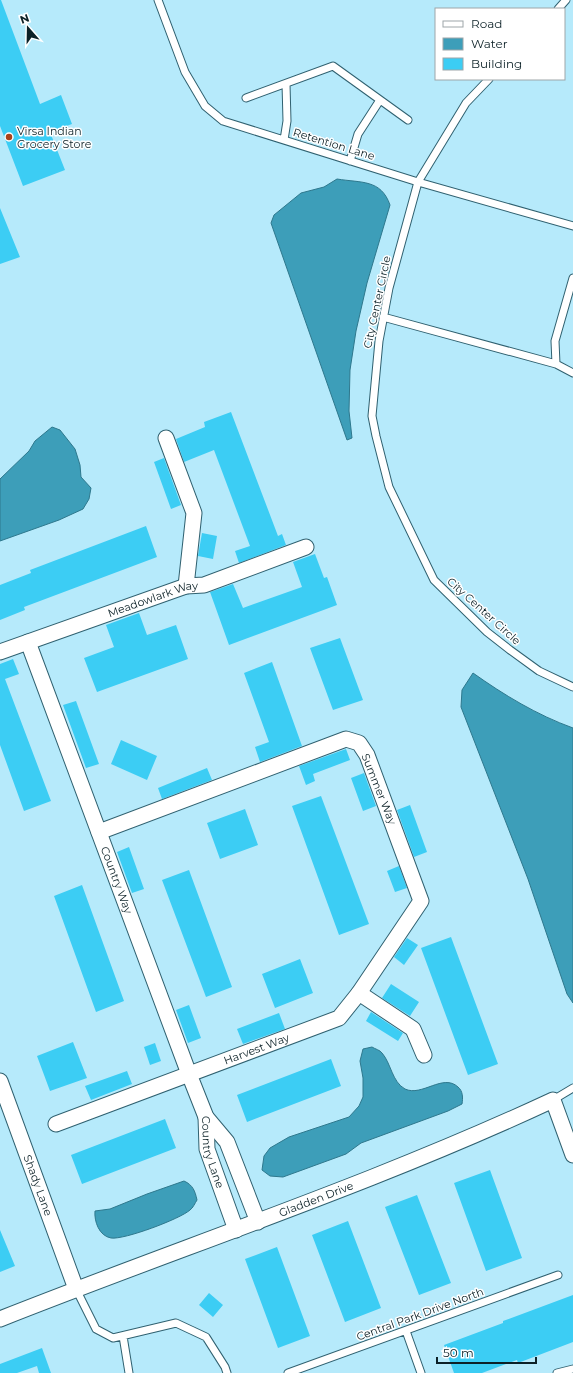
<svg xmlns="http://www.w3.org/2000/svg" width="573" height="1373" font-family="Montserrat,sans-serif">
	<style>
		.water { fill: #3d9eb9; stroke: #2e788d }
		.building { fill: #3ccdf4 }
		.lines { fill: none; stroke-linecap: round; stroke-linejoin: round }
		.service-casing { stroke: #306170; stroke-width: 9 }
		.minor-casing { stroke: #306170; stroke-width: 17 }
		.service { stroke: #fff; stroke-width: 7 }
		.minor { stroke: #fff; stroke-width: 15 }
		.poi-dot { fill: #a9431b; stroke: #fff; stroke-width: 1.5 }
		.labels { text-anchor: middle; stroke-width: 3; stroke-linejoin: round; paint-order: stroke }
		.poi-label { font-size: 11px; fill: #0c2127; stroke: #fff; text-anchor: start }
		.street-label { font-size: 11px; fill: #0c2127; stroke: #fff }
	</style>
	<rect width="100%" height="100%" fill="#b6eafb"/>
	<path class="water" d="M337,179C361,183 381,179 390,205L367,283L356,331L350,370L349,411L352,438L347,440L271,223L274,215L301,193L324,187Z
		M52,427L60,430L75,449L80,465L81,477L91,488L89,499L83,509L59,520L0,541V479L29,451L35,441Z
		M473,673C504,695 537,715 573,728V1003L567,994L528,879L461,707L462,690Z
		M372,1047C375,1049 380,1050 382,1053C391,1063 392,1082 405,1089C422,1097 443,1073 458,1087C463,1091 463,1098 462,1104L448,1111L361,1143L346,1154L283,1177L270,1176L262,1170L264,1156L270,1148L289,1137L349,1117L359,1106L363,1097V1078L360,1061L363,1049Z
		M184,1181C193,1185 195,1191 197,1200C195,1203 193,1208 190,1210C180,1219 124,1240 111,1238C99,1236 94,1221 95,1211L110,1209L147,1194Z"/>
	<path class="building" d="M0,0H1L40,104L61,95L72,124L50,132L65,170L23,186L0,126Z
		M0,208L20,257L0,264Z
		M231,412L278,536L282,534L286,545L239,563L235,551L250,546L214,450L184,462L176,439L205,427L204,422Z
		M164,458L181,505L171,509L154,462Z
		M146,526L157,557L24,607L25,610L0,620V585L31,573L30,570Z
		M202,533L217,536L213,559L198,556Z
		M315,554L324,578L327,577L337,605L229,645L210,592L233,584L243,608L302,587L293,562Z
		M139,613L147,635L176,625L188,659L97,692L84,658L114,647L106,625Z
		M340,638L363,700L333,710L310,648Z
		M13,659L19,674L5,679L51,801L24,811L0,745V664Z
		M272,662L302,746L260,762L255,747L269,742L244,673Z
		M76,701L99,764L86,768L63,705Z
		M121,740L157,756L147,780L111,764Z
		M346,749L350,760L313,774L315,781L306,785L299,766Z
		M207,768L212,780L162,799L158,788Z
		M364,773L376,806L363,811L351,778Z
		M321,796L369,924L339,935L292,806Z
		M410,805L427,852L414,857L397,810Z
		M245,809L258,845L220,859L207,823Z
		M129,847L144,889L132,893L117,852Z
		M399,866L407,888L395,892L387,871Z
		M189,870L232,987L206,997L162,880Z
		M82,885L124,1001L96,1012L54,896Z
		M451,937L498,1064L468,1075L421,948Z
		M407,938L418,945L404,965L394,957Z
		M300,959L313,993L275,1008L262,974Z
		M391,984L419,1002L410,1016L382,998Z
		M189,1005L201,1038L188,1043L176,1010Z
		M371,1012L403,1033L398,1041L366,1021Z
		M279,1013L285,1029L243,1044L237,1029Z
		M73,1042L87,1078L50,1091L37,1056Z
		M155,1043L161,1061L150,1065L144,1047Z
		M331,1059L341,1086L247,1122L237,1095Z
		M127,1071L132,1084L91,1100L85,1086Z
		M165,1119L176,1148L82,1184L71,1155Z
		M490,1170L522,1258L486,1271L454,1183Z
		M417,1195L451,1283L419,1295L385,1207Z
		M348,1221L381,1308L345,1322L312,1235Z
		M0,1230L15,1266L0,1272Z
		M277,1247L310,1336L278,1348L245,1259Z
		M209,1293L223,1305L213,1317L199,1305Z
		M573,1295V1342L518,1363L517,1360L482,1373H454L444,1345L503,1323V1321Z
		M42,1348L51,1373H39L37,1366L17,1373H0V1364Z"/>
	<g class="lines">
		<g class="service-casing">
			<path id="service" d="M158,0L185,72L205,106L223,121L418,182L573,226
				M558,9L566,0
				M489,79L466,103L418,182L389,288L379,341L372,416L376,436L389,487L434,580L487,632L510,650L539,671L573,687
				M246,98L333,66L408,120
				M284,140L287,121L286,84
				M350,161L358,134L380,100
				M573,278L555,341L556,364L573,373
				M383,317L556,364
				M553,1100L573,1088
				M76,1289L96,1329L113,1338L176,1323L206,1337L225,1367L227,1373
				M406,1331L421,1373
				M123,1336L129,1373
				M288,1373L558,1275
				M557,1373L573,1369"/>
		</g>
		<g class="minor-casing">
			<g id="minor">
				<path d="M166,438L194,513L186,586"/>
				<path id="s1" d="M28,642L189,1074L206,1117L227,1142L258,1222"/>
				<path id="s2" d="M0,652L186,586L204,585L306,547"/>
				<path d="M359,993L413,1029L424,1055"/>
				<path id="s3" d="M0,1081L76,1289"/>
				<path id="s4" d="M206,1117L207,1149L236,1230"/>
				<path id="s5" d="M56,1124L339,1018L359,993L421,901L367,755L359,743L346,739L99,832"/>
				<path id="s6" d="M0,1319C184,1246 373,1184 553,1100L573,1155"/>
			</g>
		</g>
		<use href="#service" class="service"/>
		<use href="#minor" class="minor"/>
	</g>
	<circle class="poi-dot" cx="9" cy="137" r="4"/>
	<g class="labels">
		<g class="poi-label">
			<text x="17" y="135">Virsa Indian<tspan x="17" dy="13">Grocery Store</tspan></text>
		</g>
		<g class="street-label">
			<text transform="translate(334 144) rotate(17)" y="4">Retention Lane</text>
			<text transform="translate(377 302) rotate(-78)" y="4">City Center Circle</text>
			<text dy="4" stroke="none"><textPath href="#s2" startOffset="162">Meadowlark Way</textPath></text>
			<text transform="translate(484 611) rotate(42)" y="4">City Center Circle</text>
			<text transform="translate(379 789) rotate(68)" y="4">Summer Way</text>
			<text dy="4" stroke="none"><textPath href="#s1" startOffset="254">Country Way</textPath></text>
			<text dy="4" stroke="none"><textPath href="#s5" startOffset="214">Harvest Way</textPath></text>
			<text dy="4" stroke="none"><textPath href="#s4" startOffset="36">Country Lane</textPath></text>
			<text dy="4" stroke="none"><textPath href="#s3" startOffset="111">Shady Lane</textPath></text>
			<text dy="4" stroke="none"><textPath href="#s6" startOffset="338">Gladden Drive</textPath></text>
			<text transform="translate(420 1314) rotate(-20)" y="4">Central Park Drive North</text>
		</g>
	</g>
	<rect x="435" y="8" width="130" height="72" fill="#ffffff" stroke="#9ea6a9"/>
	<rect x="443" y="21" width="20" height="6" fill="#ffffff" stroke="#9ea6a9"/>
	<text x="471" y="28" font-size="12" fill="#0c2127">Road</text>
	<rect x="443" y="38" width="20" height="12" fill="#3d9eb9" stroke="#9ea6a9"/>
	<text x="471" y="48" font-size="12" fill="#0c2127">Water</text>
	<rect x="443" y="58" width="20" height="12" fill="#3ccdf4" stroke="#9ea6a9"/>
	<text x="471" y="68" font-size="12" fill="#0c2127">Building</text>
	<g transform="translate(28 28) rotate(340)" stroke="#ffffff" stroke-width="3" paint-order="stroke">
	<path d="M0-3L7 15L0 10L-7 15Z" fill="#0c2127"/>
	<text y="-6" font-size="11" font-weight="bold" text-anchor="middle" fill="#0c2127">N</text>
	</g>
	<path d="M437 1357v6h99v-6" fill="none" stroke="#0c2127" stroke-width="2"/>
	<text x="443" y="1357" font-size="12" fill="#0c2127" stroke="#ffffff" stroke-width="3" paint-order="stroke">50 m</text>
</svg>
